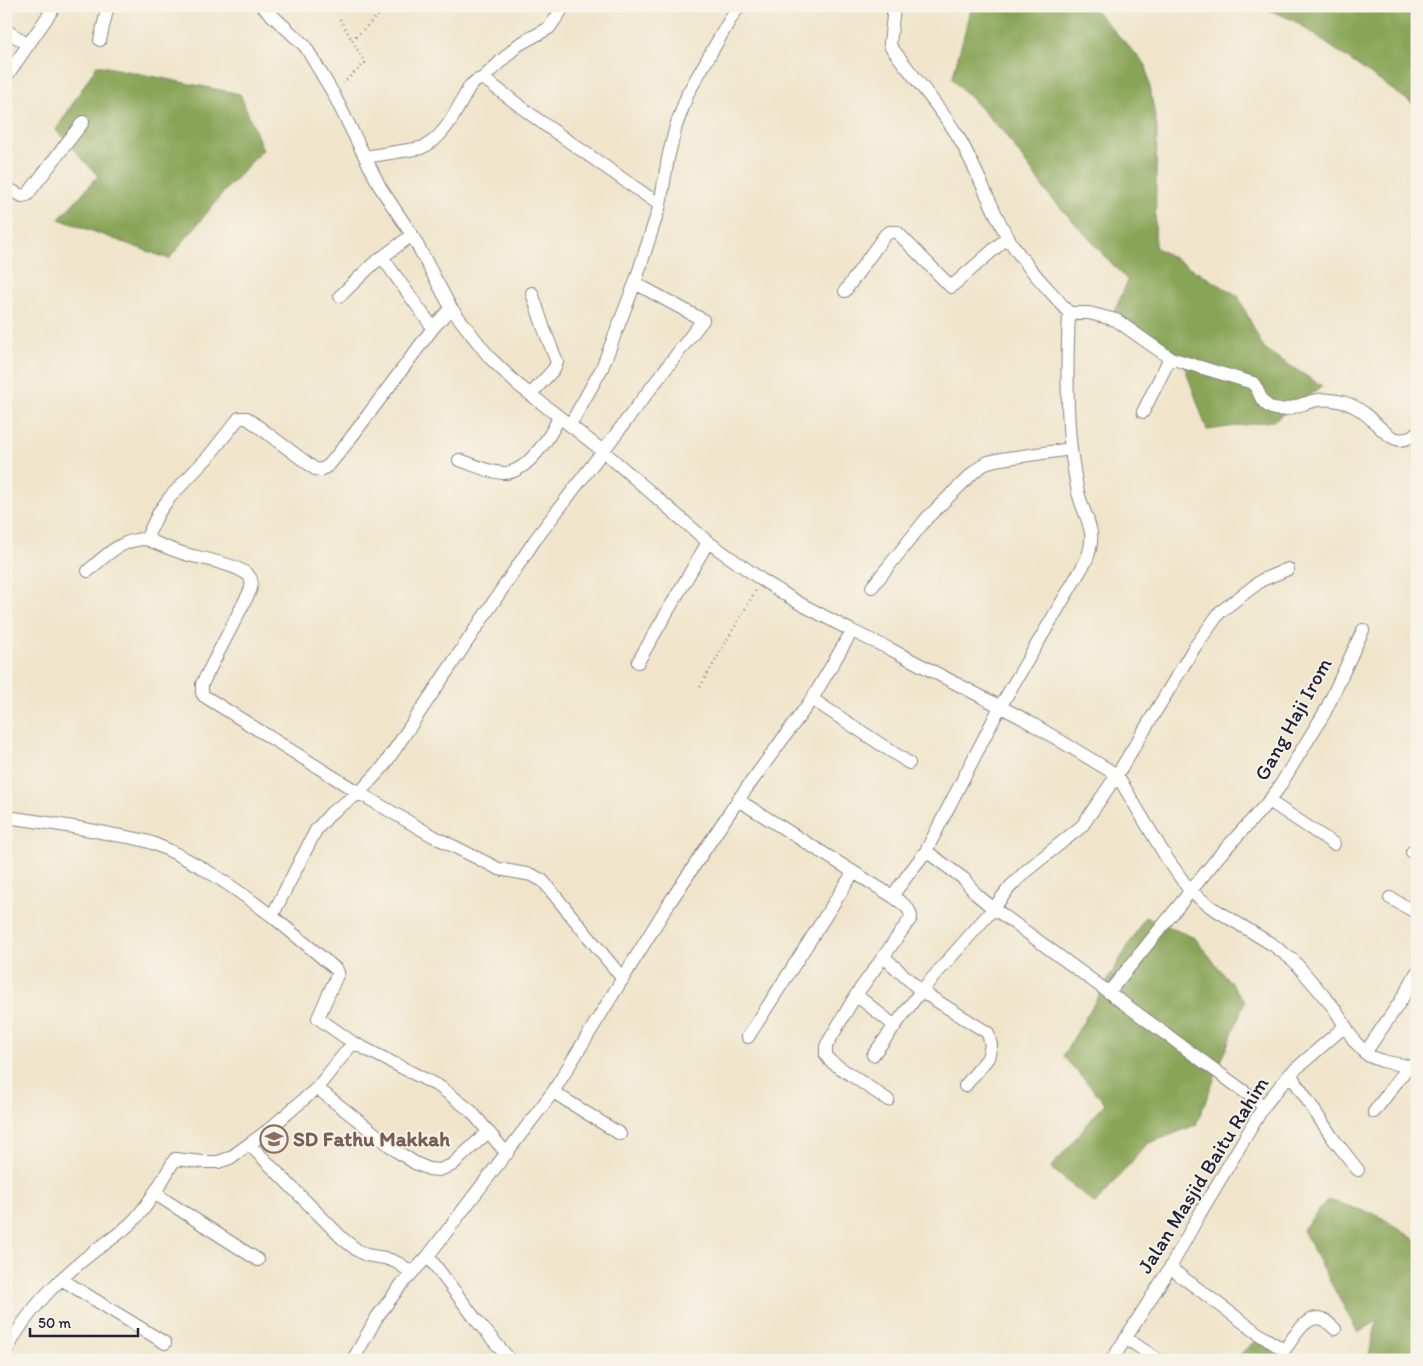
<svg xmlns="http://www.w3.org/2000/svg" width="1423" height="1366" font-family="Itim,sans-serif">
	<style>
		.forest { fill: #88a456; stroke: #556348 }
		.lines { fill: none; stroke-linecap: round; stroke-linejoin: round }
		.minor-casing { stroke: #898483; stroke-width: 14 }
		.path { stroke: #898483; stroke-width: 2.5; stroke-dasharray: 1 4; stroke-linecap: butt }
		.minor { stroke: #fff; stroke-width: 12 }
		.labels { text-anchor: middle; stroke-width: 4; stroke-linejoin: round; paint-order: stroke }
		.street-label { font-size: 21px; fill: #22223b; stroke: #f7f3e8 }
		.education-label { font-size: 21px; font-weight: bold; fill: #785e54; stroke: #f7f3e8; text-anchor: start }
	</style>
	<rect width="100%" height="100%" fill="#f7f3e8"/>
	<filter id="ink" filterUnits="userSpaceOnUse"><feTurbulence type="fractalNoise" baseFrequency=".02" numOctaves="2"/><feDisplacementMap in="SourceGraphic" scale="10" xChannelSelector="R" yChannelSelector="G"/><feConvolveMatrix kernelMatrix="1 2 1 2 8 2 1 2 1" color-interpolation-filters="sRGB"/></filter>
	<filter id="wash" filterUnits="userSpaceOnUse"><feTurbulence type="fractalNoise" baseFrequency=".0096" numOctaves="4" result="noise"/><feDisplacementMap in="SourceGraphic" scale="20" xChannelSelector="R" yChannelSelector="G"/><feGaussianBlur stdDeviation="1.12" result="paint"/><feColorMatrix in="noise" values="0 0 0 0 0 0 0 0 0 0 0 0 0 0 0 0 0 1.4 0 .05"/><feComposite in="paint" operator="in"/></filter>
	<g filter="url(#wash)">
		<rect width="100%" height="100%" fill="#f0e5cb"/>
		<path class="forest" d="M972,6H1091L1146,65L1157,128L1155,247L1238,296L1264,349L1322,386L1273,421L1207,430L1183,362L1113,314L1128,281L1047,193L1005,134L952,79Z
			M1260,6H1417V107L1293,20Z
			M97,65L240,94L263,150L228,187L169,259L59,219L98,176L56,130Z
			M1145,917L1195,938L1245,1001L1196,1125L1147,1144L1095,1204L1051,1168L1105,1103L1063,1056Z
			M1328,1200L1378,1215L1417,1241V1360H1368L1377,1321L1358,1333L1302,1230Z
			M1258,1338L1283,1360H1234Z"/>
	</g>
	<g filter="url(#ink)">
		<g class="lines">
			<g class="minor-casing">
				<path id="minor" d="M262,6L305,46L333,93L380,187L412,235L451,308L490,358L517,384L603,451L708,542L762,580L799,603L852,631L890,649L1024,719L1117,775L1166,857L1190,891L1211,907L1273,945L1294,961L1334,1008L1355,1042L1369,1056L1382,1061L1417,1068
					M894,6L890,44L891,47C913,76 937,104 956,133C976,166 988,202 1007,236C1024,265 1048,288 1069,313C1067,358 1066,406 1071,450C1073,464 1075,478 1078,492C1085,521 1099,530 1086,561L1000,707L926,851L964,879L976,894L988,904L1264,1106
					M6,30L28,45
					M100,40L108,6
					M6,77L55,6
					M483,78L541,122L660,205
					M365,157L421,148C445,139 458,107 470,86L476,81L483,78L518,45L549,28L563,8
					M6,188L22,196L27,195L83,122
					M382,257L433,328
					M845,291L885,235L890,232H897L951,287L1008,237
					M340,296L373,264L412,235
					M1069,313H1089L1116,320L1170,358L1253,383C1259,389 1259,400 1267,405C1281,417 1302,402 1318,400C1329,398 1346,402 1355,407C1377,417 1392,456 1417,432
					M531,394L554,369L557,362L544,329L532,293
					M1143,412L1170,358
					M570,425L602,368L635,283L660,205L668,158L676,126L688,93L728,23L739,6
					M459,460C473,464 489,473 504,473C527,473 551,436 559,417
					M146,539C158,544 170,549 182,553C198,558 237,564 248,575C253,580 252,587 249,593L202,684V693L204,696L359,793L433,836L499,869L532,875L543,881L623,979
					M88,571C105,556 121,539 146,539L159,512L170,497L208,457L239,418H247L315,469L321,470L329,465L347,443L433,328L451,308
					M872,587L927,518L976,470L988,462L1001,459L1071,449
					M638,662L708,542
					M812,699L909,763
					M738,800L892,896
					M1269,801L1334,844
					M6,817C43,822 79,827 115,835C127,837 141,839 152,843C195,860 235,888 272,916
					M1412,852L1417,855
					M1390,898L1417,913
					M884,957L921,991L988,1033L991,1045L988,1058L965,1086
					M1109,992L1219,856L1269,801L1278,789L1325,712L1363,630
					M856,995L895,1026
					M748,1037L853,873
					M352,1042L440,1087L471,1111L507,1154
					M1365,1053L1402,999L1417,972
					M873,1055L921,991L994,908L1009,888L1026,871L1082,826L1117,775L1194,648L1220,612L1262,580L1288,569
					M1290,1074L1332,1137L1358,1170
					M317,1088L398,1152L415,1163L429,1169L439,1170L452,1165L488,1132
					M553,1092L620,1134
					M888,1100L830,1061L826,1055V1046L856,995L911,918C911,907 900,902 892,896L926,851
					M1374,1112L1408,1067
					M250,1145L343,1239L357,1250L366,1255L385,1258L398,1263L412,1273
					M154,1193L258,1260
					M428,1256L477,1321L510,1360
					M1170,1268L1263,1337L1281,1348L1285,1349C1293,1339 1306,1313 1323,1319C1327,1321 1331,1326 1335,1329
					M61,1279L165,1343
					M1126,1338L1158,1360
					M6,1351C28,1309 59,1278 97,1249C111,1239 123,1232 135,1219C151,1202 163,1179 175,1159L203,1162H218L230,1158L267,1131L317,1088L352,1044V1042L318,1018L338,973L337,970L272,916L316,830L332,812L359,793L383,767L535,540L703,320L635,283
					M353,1360L377,1317L401,1285L428,1256L553,1092L666,908L738,800L812,699L852,631
					M1112,1360L1170,1268L1199,1215L1264,1106L1290,1074L1345,1026"/>
			</g>
			<path class="path" d="M340,19L365,63L343,83
				M352,40L385,9L382,6
				M700,687L756,590"/>
			<use href="#minor" class="minor"/>
		</g>
	</g>
	<defs>
		<g id="school-ring" transform="scale(1.4375)"><circle r="9.5" fill="#f7f3e8" stroke="#8d6e63" stroke-width="1.5"/><path d="M0-5L7-2L0 1L-7-2ZM-4 1L0 2.5L4 1V4Q0 6-4 4Z" fill="#8d6e63"/></g>
	</defs>
	<g fill-rule="evenodd">
		<use href="#school-ring" x="274" y="1139"/>
	</g>
	<g class="labels">
		<g class="street-label">
			<text transform="translate(1293 719) rotate(-61)" y="7">Gang Haji Irom</text>
			<text transform="translate(1203 1175) rotate(-58)" y="7">Jalan Masjid Baitu Rahim</text>
		</g>
		<g class="education-label">
			<text x="293" y="1146">SD Fathu Makkah</text>
		</g>
	</g>
	<rect width="1423" height="1366" fill="none" stroke="#f7f3e8" stroke-width="25"/>
	<path d="M30 1328v8h108v-8" fill="none" stroke="#22223b" stroke-width="2.5"/>
	<text x="38" y="1328" font-size="15" fill="#22223b" stroke="#f7f3e8" stroke-width="4" paint-order="stroke">50 m</text>
</svg>
